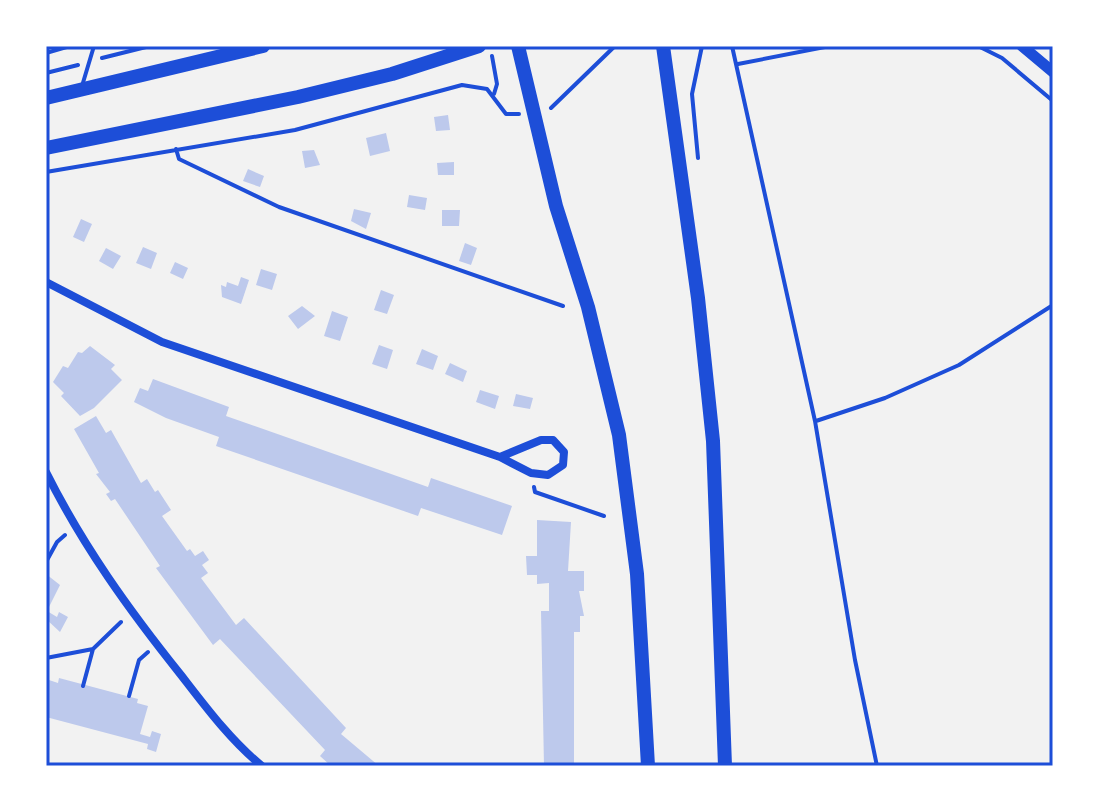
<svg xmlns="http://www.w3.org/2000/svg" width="1099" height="812" font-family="'DM Sans',sans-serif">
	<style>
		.building { fill: #bdc9ec }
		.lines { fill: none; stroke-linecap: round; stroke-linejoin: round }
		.path { stroke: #1d4ed8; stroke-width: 4 }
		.service { stroke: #1d4ed8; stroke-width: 4 }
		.minor { stroke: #1d4ed8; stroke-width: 8 }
		.tertiary { stroke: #1d4ed8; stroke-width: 11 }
		.primary { stroke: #1d4ed8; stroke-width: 14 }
		.neatline { fill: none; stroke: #1d4ed8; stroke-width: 3 }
	</style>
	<rect width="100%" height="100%" fill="#f2f2f2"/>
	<path class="building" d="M448,115L450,130L436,131L434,117Z
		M386,133L390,151L370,156L366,138Z
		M314,150L320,165L305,168L302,151Z
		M454,162V175H438L437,163Z
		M248,169L264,176L260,187L243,181Z
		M409,195L427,198L425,210L407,207Z
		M354,209L371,213L366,229L351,221Z
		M442,210H460L459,226H442Z
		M81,219L92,224L84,242L73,237Z
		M465,243L477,248L471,265L459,261Z
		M143,247L157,253L151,269L136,263Z
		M106,248L121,256L113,269L99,261Z
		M175,262L188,268L183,279L170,273Z
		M261,269L277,274L272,290L256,285Z
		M241,277L249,280L241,304L222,297L221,285L226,287L227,282L238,286Z
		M381,290L394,295L387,314L374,310Z
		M302,306L315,316L298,329L288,316Z
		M332,311L348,317L340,341L324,336Z
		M379,345L393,350L387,369L372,364Z
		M90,346L115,365L111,369L122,380L94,408L80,416L61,396L64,393L53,382L63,366L68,368L78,352L82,353Z
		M422,349L438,356L433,370L416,364Z
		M450,363L467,371L463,382L445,374Z
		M153,379L229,407L226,416L428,487L431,478L512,506L502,535L421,508L418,516L216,446L219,437L166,418L134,402L140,388L148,391Z
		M480,390L499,396L495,409L476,402Z
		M516,394L533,398L530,409L513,406Z
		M96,416L106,433L111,430L141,483L147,479L155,492L158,490L171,510L162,516L187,551L190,549L195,556L203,551L209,560L202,565L208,573L201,578L236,625L244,618L346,728L341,734L379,766H331L320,756L325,750L220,639L213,645L156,568L160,566L115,499L111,501L106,494L110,492L96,474L99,473L74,429Z
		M537,520L571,522L568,571H584V591H579L584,616H580V632H574V766H544L541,611H549V583L537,584V575H527L526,556H537Z
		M46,574L60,585L47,611L57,617L59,612L68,617L60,632L46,619Z
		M59,678L138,699L137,703L148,706L140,734L150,737L152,731L161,734L156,752L147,749L148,744L46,717V679L58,683Z"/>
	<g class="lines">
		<path class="path" d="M732,46L815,421L855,660L877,766
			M978,46L1002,58L1053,101
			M492,56L497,84L494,94
			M102,58L150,46
			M738,64L830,46
			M46,73L78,65
			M551,108L615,46
			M176,149L179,159L279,207L563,306
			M698,158L692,94L702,46
			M46,172L295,130L462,85L487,89L506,114H519
			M816,421L885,398L959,365L1053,305
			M534,487L535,492L604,516
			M46,562L57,542L65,535
			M46,658L93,649
			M83,686L93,649L121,622
			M129,696L139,660L148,652"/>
		<path class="service" d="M46,53L70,46
			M82,86L94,46"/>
		<path class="minor" d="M46,282L162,342L500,457
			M541,440H553L564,452L563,465L548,475L531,473L500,457Z
			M46,472C83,546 129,610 181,675C205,706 231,741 262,766"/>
		<path class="tertiary" d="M1022,46L1053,72"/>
		<path class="primary" d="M518,46L556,206L588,307L619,435L637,574L648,766
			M663,46L698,298L713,441L725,766
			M46,98L263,46
			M46,148L298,97L392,74L479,46"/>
	</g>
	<rect width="1099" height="812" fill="none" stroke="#ffffff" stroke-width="96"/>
	<rect x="48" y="48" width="1003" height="716" class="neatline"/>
</svg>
